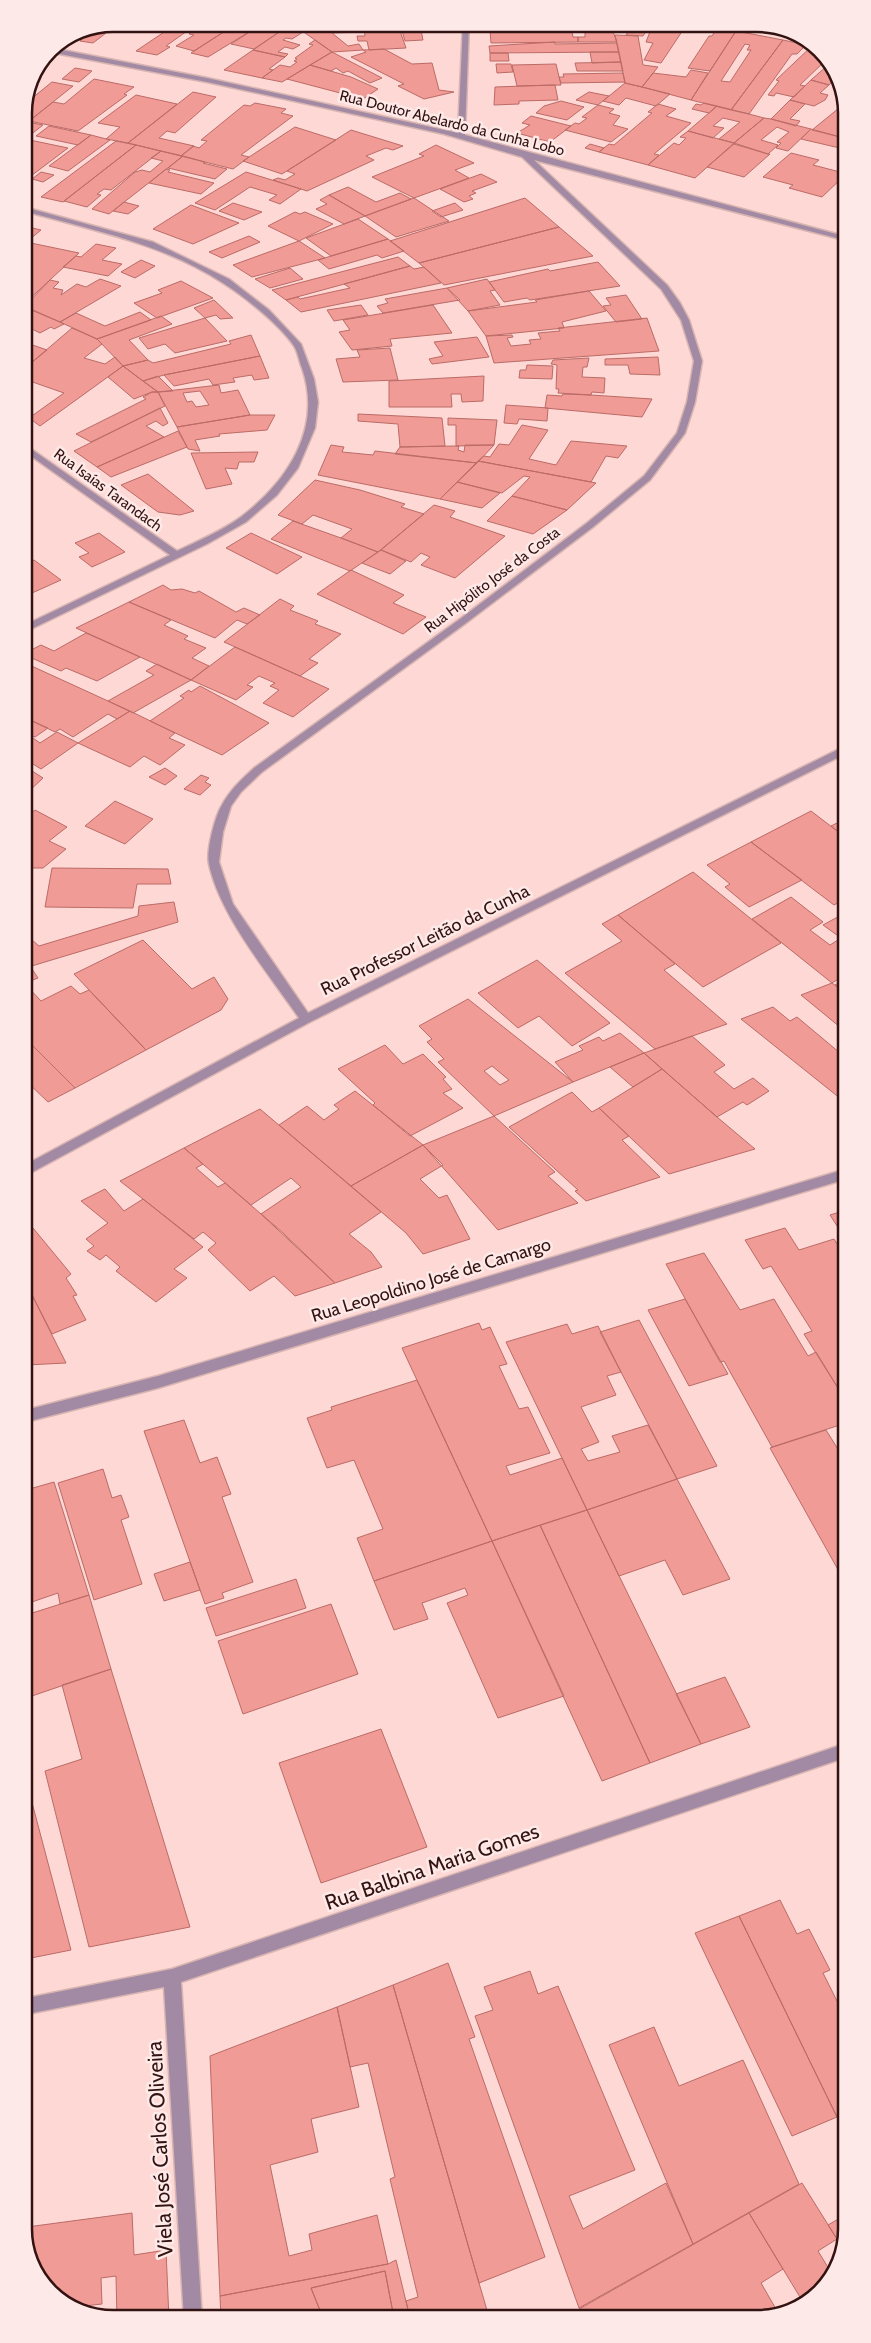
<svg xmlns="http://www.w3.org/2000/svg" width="871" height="2343" font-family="Cabin,sans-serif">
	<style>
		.building { fill: #f09b95; stroke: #bc6b67; fill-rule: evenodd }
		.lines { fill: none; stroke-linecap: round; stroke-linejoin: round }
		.street-casing { stroke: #d9b5b2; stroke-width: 3 }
		.secondary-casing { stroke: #d9b5b2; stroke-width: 3 }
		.street { fill: #a28aa4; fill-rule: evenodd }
		.secondary { fill: #825f85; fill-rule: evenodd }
		.labels { text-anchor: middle; stroke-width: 5; stroke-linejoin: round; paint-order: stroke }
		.far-street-label { font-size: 15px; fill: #331312; stroke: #fdeae8 }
		.street-label { font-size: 18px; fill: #331312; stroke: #fdeae8 }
		.near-street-label { font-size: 21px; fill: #331312; stroke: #fdeae8 }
		.rim { fill: none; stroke: #331312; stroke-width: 2.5 }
	</style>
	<rect width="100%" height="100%" fill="#fdd8d5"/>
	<path class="building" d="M176,24H197L166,46L170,47L157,55L136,51Z
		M204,24H236L194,51L176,46L194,35L189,34Z
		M236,24H262L208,57L191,53Z
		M262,24H291L254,49L231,44Z
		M291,24L303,32L292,39L286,38L283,40L300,45L293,49L285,47L278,52L288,54L285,57L253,50Z
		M292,24H425L298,28Z
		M502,24H568V32H572L573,37H578V42L491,43L490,30H503Z
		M576,24H610L617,42H578V37H585V32L576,29Z
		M613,24H648L646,26L649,27L643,36L626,35L628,32L614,30Z
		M653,24H687L661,63L644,60L653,43L646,42Z
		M398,25L406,48L369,50L367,41H358L357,36H365L364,26Z
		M364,26V32L332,33L348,46L359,44L363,50L332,52L298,28Z
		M93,28H96L93,30L106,33L93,43L80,41L87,34L76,32Z
		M717,28L736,31L710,71L688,68L709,36H712Z
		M421,30L423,40L405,41L402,31Z
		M736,31L783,40L731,110L691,100ZM745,44L750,45L747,50H751L730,82L721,81Z
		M615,35L638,36L643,65L658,67L642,87L625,83Z
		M315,40L332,52L282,82L262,78L280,65L290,67L297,62L294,61L297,59L295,58L313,45L309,44Z
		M783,40L806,45L797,54H792L749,114L731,110Z
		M555,42V44L617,43L619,52L490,53L489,46Z
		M812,46L816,47L825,61L800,85L805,86L794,97L776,93L774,96L768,95L779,81L776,80Z
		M384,49L412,64L432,63L439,90L454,92L424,99L398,86L404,84L351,57L366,52L363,50Z
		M253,50L285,57L269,69L273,70L262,78L224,70Z
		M332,52L382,78L370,83L348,71L343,73L336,68L331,71L310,65Z
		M590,52H619L621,62L592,63Z
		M490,53H508L509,61H490Z
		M621,62L623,71H577L575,63Z
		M496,64H511L513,72L497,73Z
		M556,64L561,85L517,86L512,65Z
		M310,65L351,77L378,89L363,99L287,79Z
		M828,65L836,78L829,85L811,80Z
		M75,68L92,71L79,82L62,79Z
		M691,70L708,73L691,100L642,87L653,73L686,77Z
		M623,73L625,82L561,83L559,77H564L563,74Z
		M94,79L134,87L124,94L127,95L78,131L29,121L53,102L64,104Z
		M811,80L829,85L820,93L828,95L825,100L814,106L790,100Z
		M52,82L73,86L28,122L24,121V109L31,104L26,103Z
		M625,83L642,87L670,94L656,106L626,98L619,105L603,101Z
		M552,85H555L558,100L519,101V104L494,105L495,87Z
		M193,92L216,97L175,133L167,131L159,138L194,146L181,156L128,143Z
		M589,92L609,96L598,105L576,100Z
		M136,95L177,104L128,143L106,139L120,127L98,123Z
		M790,100L805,104L790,119L800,121L796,126L771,119Z
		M561,101L584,107L567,120L536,113L544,106Z
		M255,103L286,109L281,113L293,116L241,155L249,157L233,169L181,156L193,146L199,148L207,141L201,140L244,105L250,106Z
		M704,103L717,106L709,113L692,109L696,104L701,105Z
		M658,104L676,109L666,116L691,123L654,154L659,155L648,165L599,152L609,144L614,145L652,113L648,112Z
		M844,104V138L812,130Z
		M598,105L614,109L609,113L620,116L613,125L628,129L611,142L565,130L575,123L579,124L587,118L582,117Z
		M717,106L749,114L764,118L734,143L719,139L740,122L723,118L713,126L724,128L713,138L688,131Z
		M531,116L571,126L550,142L517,133L530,125L522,123Z
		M764,118L771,119L811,129L788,151L776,148L781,143L777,142L789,132L777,127L761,140L778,145L768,154L734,143Z
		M24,121L28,122L43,125L24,140Z
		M49,126L91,135L78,145L36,136Z
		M295,127L336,140L282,174L243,161Z
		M811,129L844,138V149L801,139Z
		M351,130L403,146L393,150L386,148L366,156L374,160L307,191L273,180L278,178L285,180L295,174L287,171Z
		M688,131L734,143L695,178L648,165L674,143L679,145L686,138L680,137Z
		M91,135L110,140L68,171L49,166Z
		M25,139L68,148L27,179L24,178Z
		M116,141L136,145L63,202L41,197Z
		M590,144L604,148L599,152L585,148Z
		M734,144L768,154H770L744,177L707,167Z
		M136,145L161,151L111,190L104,189L97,194L101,195L87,207L64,201Z
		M436,145L474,163L455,170L469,178L414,198L372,177L424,156L419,154Z
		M161,151L183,156L109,214L92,209L135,172L142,170L150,172L163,161L151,158Z
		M791,153L819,160L813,165L844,173V176L822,197L789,188L793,185L763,177Z
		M183,156L205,162L203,163L227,169L215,179L168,168Z
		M166,169L170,170L168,172L214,183L201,194L149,183Z
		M41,172L54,175L43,182L32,179Z
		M246,172L301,189L280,204L269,200L277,195L250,187L215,210L195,203Z
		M481,174L497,182L472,191L476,193L469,196L473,199L464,202L440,189Z
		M348,187L376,202L400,193L411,199L365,216L329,195Z
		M329,195L365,216L344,224L316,209L327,204L320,200Z
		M414,198L449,221L396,237L365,216Z
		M525,198L559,227L419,263L390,241Z
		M124,202L139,206L128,214L113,211Z
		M233,203L262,212L244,220L219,211Z
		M455,203L463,210L441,217L432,211Z
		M191,205L239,223L193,244L153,229Z
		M295,212L300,214L305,212L333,224L299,241L268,226Z
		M358,219L388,239L331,256L306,238Z
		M24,226L41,230L24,244Z
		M559,227L593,256L444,285L419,263Z
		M249,236L260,242L222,258L209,252Z
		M388,239L404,251L382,258L377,255L329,269L318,260Z
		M299,241L325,258L252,277L233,265Z
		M26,242L79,253L24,304V244Z
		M96,244L116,248L102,260L122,264L108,276L63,267L76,256L81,257Z
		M398,257L410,266L286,300L272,290Z
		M141,260L155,266L135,278L121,272Z
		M598,262L620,286L530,300L527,298L504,302L489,282L548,269L550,271Z
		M410,266L414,269L424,267L441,283L301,312L286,300L298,297L300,299L350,288L344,284Z
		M290,268L303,279L270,288L255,279Z
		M100,279L121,286L60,322L24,307L50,280L59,282L53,288L63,290L61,295L77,284L86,287Z
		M487,279L495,290L490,291L500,305L468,311L447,288Z
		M181,281L213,298L157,318L134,303L162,293L158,290Z
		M447,288L460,300L383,313L377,306L388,303L385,299Z
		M589,291L606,311L562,322L564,328L486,336L468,311L537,302L535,300Z
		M626,295L642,319L616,322L603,306L611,305L606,298Z
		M214,300L233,318L220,319L216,315L205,318L194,308Z
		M361,305L368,315L334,321L327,310Z
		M433,305L452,333L390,339L392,346L352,350L339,332L350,330L343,320Z
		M24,306L60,322L64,324L54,329L51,327L40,333L24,325Z
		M140,312L151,320L97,339L60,322L76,313L105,326Z
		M161,316L172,324L129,340L148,360L123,366L97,339Z
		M205,318L227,341L175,353L165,344L148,349L139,338Z
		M647,318L659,351L494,363L486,336L512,335L513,337L507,338L511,346L531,344L529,340L541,339L538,333L560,331L558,328Z
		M72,328L97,339L102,344L84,358L105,364L115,357L123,366L40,426L29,418L64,393L24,379V369Z
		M251,335L260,356L164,375L143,381L123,366L148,360L153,363L231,344L229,341Z
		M477,337L489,357L432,364L429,359L443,356L434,342Z
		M24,342L47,350L24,369Z
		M390,348L398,380L343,382L336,359L360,357L357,350Z
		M260,356L269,378L254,380L252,375L233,378L235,382L213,385L209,379L174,386L164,375Z
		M658,357L660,375L630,374L628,365H605V359Z
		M589,358L587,367H583L582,377L605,378L604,393L592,392L591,395L558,393L559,389H556L557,365L551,364L553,360Z
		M527,365L553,366L552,379L519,378L520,370H526Z
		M123,366L143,381L158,392H152L134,399L108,377Z
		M158,376L173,391L158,392L143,381Z
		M484,376L483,401L462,402L461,394H451L452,407H389V381Z
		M219,385L221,393L238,390L250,415L177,427L158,392ZM200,391L209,405L196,407L192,401L187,402L183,393Z
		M152,392H158L165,406L91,442L76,434L146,399L143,397Z
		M563,394L591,395L652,399L642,417L545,408L547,395L562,396Z
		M506,405L548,408L547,421L519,419L517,424L504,423Z
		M160,408L168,423L163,426L156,421L146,426L164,437L97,467L74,451Z
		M358,414L442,418L445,446L400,447L398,424L358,421Z
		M250,415H275L267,430L219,434L220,436L195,440L200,451L188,449L177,427Z
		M448,418L497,420L494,445L456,446V425H448Z
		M522,425L548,430L529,459L556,465L571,441L627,446L618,458L606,456L591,482L478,461L484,456L490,457L499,444L509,445Z
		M178,431L187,447L111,477L97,467Z
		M331,445L344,447L342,452L373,455L375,451L477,463L440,499L318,475Z
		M465,445H494L477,463L395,454L400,447L456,446H459L458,450L464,452Z
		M258,452L254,462H239L237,469L225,468L232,484L206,489L191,453Z
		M478,461L591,482L596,483L567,510L512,496L530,477L524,476L502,493L457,482Z
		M148,474L194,511L180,515L158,512L121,485Z
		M315,480L360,490L405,504L401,507L424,514L378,552L341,538L352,529L313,515L302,524L278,515Z
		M457,482L500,493L482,508L440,499Z
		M512,496L567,510L533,534L487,521Z
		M434,505L455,511L450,517L505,536L455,578L421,565L430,557L421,553L411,562L381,550Z
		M293,521L341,538L378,552L350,571L271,539Z
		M99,533L125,552L92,567L79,557L89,553L75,543Z
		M251,533L302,557L277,574L226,548Z
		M381,550L406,561L390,574L362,563Z
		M34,560L61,580L32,593L25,587V565Z
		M351,570L404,595L393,603L426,617L403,634L317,594Z
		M163,585L171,590L182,589L195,593L199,591L236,612L244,608L260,615L247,624L237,620L215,638L129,602Z
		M280,599L294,606L290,610L318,621L315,624L341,634L309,659L318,663L300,676L224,642Z
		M129,602L171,620L164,625L188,636L184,639L206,648L192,658L209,666L191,680L76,628Z
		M86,633L140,657L97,681L66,668L61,671L25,655V653L41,645L54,651Z
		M235,647L300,676L329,689L293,717L263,703L279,690L270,686L275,683L259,676L247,685L253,687L236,700L191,680Z
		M25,663L108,701L130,711L117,719L108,714L73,737L60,729L55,732L30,720L25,718Z
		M157,664L191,680L133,713L108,701L154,675L146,671Z
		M200,686L269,723L222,755L150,721L184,698L180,696L189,690L191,692Z
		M130,711L175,733L169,738L185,745L160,765L144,756L130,767L78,743Z
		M30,720L48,728L35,737L25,733V725Z
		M57,732L78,743L41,769L25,759V743L33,738L40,743Z
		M26,767L43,778L25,795V768Z
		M165,768L177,776L165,785L149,777Z
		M201,775L209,778L205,782L211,785L200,795L184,789Z
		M115,801L153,819L125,844L85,826Z
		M35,810L67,827L49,841L66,849L43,868H25V818Z
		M811,811L845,837V899L834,905L751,842Z
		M845,819V837L831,826Z
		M751,842L802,880L749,907L725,887L730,884L707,865Z
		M52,868L168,869L171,884H137L133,908L45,907Z
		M693,872L781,943L703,987L618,915Z
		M791,897L823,922L810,930L830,945L841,938L823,925L845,913V975L832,983L752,919Z
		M174,902L178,922L25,968V934L39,946L138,916L139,906Z
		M618,915L675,964L664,970L727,1024L655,1049L565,973L622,941L602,924Z
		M143,940L192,989L214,977L228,999L221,1010L146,1050L74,974Z
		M537,960L610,1023L572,1046L539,1016L518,1028L478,993Z
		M30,966L38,978L25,983V968Z
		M845,979V993L835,985Z
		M832,983L845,993L846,1032L801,995Z
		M25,984L41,1001L71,986L80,994L89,990L146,1050L75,1088L25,1038Z
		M468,999L573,1082L494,1116L438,1062L444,1059L427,1042L432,1039L419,1026ZM492,1066L509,1080L500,1085L484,1071Z
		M773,1007L790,1021L797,1017L846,1058V1103L741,1019Z
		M620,1033L644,1053L573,1082L555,1062L583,1050L579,1046L599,1037L603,1041Z
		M692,1036L725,1065L714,1072L734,1089L753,1078L769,1091L747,1105L743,1102L717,1117L644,1053Z
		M25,1038L75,1088L48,1102L25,1080Z
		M385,1045L403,1064L423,1054L446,1077L443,1079L452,1089L443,1093L463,1108L410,1136L373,1105L375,1103L338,1069Z
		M644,1053L662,1069L633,1087L610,1067Z
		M662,1069L717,1117L755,1149L669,1174L599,1108Z
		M355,1091L423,1145L351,1186L279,1125L307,1106L324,1120L339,1109L334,1105Z
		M572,1092L592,1112L599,1108L629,1136L622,1140L660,1177L586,1201L575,1191L578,1190L509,1127Z
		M260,1109L381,1212L349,1234L371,1252L382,1267L335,1283L261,1214L301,1187L291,1178L251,1205L184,1148Z
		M494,1116L555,1172L548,1176L578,1203L498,1230L423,1145Z
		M423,1145L443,1165L420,1179L439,1198L447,1195L470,1239L423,1254L406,1233L351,1186Z
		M184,1148L203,1164L196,1168L218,1187L225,1183L282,1232L335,1283L295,1296L274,1276L250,1291L208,1250L216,1243L203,1232L194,1239L120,1181Z
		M105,1189L124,1211L143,1199L203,1247L174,1269L187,1278L156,1302L116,1271L120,1267L106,1255L100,1260L87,1251L94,1246L86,1239L108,1223L81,1201Z
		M846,1210V1240L830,1215Z
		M33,1228L71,1274L66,1278L77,1295L73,1296L86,1320L52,1334L26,1283L25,1231Z
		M785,1228L799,1250L834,1239L846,1258V1401L804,1334L812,1331L771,1266L763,1269L745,1240Z
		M704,1253L740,1310L774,1299L808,1356L816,1352L846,1401V1423L772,1447L724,1361L720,1362L666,1264Z
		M26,1283L66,1363L26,1365Z
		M685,1299L728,1374L689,1386L648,1310Z
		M639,1320L717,1466L677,1479L600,1332Z
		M479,1323L482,1330L490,1327L507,1364L499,1366L519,1409L528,1407L550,1453L506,1466L510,1475L562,1458L587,1510L492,1541L402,1348Z
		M567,1324L572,1334L598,1326L621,1372L607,1376L616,1395L581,1407L599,1442L581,1449L588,1461L620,1452L612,1436L648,1425L677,1479L587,1510L506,1342Z
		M417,1380L492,1541L374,1581L357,1538L383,1529L354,1460L327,1468L307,1418L332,1410L331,1407Z
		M184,1420L200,1463L217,1457L231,1494L222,1497L253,1582L222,1593L224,1598L205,1604L144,1431Z
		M826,1430L846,1462V1584L770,1448Z
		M103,1469L112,1498L121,1495L129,1517L121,1520L142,1584L94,1600L58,1483Z
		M677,1479L730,1579L683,1595L665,1560L619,1576L587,1510Z
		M54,1482L89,1595L60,1604L58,1593L26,1604V1490Z
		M587,1510L701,1744L650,1763L540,1525Z
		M540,1525L650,1763L602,1781L492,1541Z
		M492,1541L564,1696L498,1718L447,1603L468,1595L465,1588L422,1603L428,1619L394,1630L374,1581Z
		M190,1562L200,1590L164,1601L154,1574Z
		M296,1579L306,1608L216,1636L206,1608Z
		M89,1595L111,1669L26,1698V1615Z
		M331,1604L358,1674L243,1714L218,1641Z
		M111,1669L190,1927L89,1947L45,1771L82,1759L62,1685Z
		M725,1677L750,1727L701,1744L676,1694Z
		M381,1729L427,1847L321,1883L279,1763Z
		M30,1795L71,1950L26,1959V1796Z
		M780,1900L797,1934L809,1929L830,1970L823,1973L847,2021V2113L837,2117L739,1916Z
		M739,1916L837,2117L792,2136L695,1933Z
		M448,1963L475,2037L469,2039L545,2257L479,2283L393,1985Z
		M530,1971L538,1994L558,1986L635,2170L569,2196L583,2229L666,2183L693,2244L579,2308L475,2016L493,2010L484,1987Z
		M393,1985L479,2283L489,2317L410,2318L406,2301L418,2297L390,2179L395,2177L368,2063L350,2067L337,2007Z
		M337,2007L359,2107L311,2119L318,2152L270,2165L289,2256L312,2250L309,2234L377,2215L388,2264L220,2296L210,2056Z
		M654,2027L679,2086L743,2060L799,2184L693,2244L609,2045Z
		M802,2183L837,2239L818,2251L832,2274L829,2284L803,2302L749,2213Z
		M132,2213L134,2255L166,2250L169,2319H117L116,2276L101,2278L102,2304L75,2307L58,2301L27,2253V2227Z
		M749,2213L783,2269L761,2283L780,2316L565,2317Z
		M847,2214V2230L842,2247L828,2225Z
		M396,2260L410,2318H394L385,2271L311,2288L323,2318L221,2319L220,2296L388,2264Z
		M385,2271L394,2318H323L311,2288Z"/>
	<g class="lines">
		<g class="street-casing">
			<path id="street" d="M463,24H469L465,135L844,236V240L534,160L667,285L680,303L689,320L702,361L695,402L685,433L650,480L593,527L466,623L262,772L241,792L231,806L223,832L219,862L233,904L308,1013L841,748L845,747V754L310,1022L25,1176V1165L299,1018C269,974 220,916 209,864C206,851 215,816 222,805C230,790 242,779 254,768L460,619L587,523L644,476L677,433L687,402L694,361L681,320L661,289L522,157L444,134L207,82L49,52L52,48L207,78L458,133Z
				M24,207L153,242L229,279L269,310L301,344L314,379L318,402L315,428L298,468L277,495L246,522L207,544L25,632V625L170,555L24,451V444L177,551C198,541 222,531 241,517C288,481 323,428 302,368C299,361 298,352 294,346C280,325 245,297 223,283C164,244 92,230 24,211Z
				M846,1169V1179L158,1388L26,1422V1410L158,1376Z
				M847,1743V1757L181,1982L202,2319H184L164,1987L27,2014V1998L172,1969Z"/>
		</g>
		<g class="secondary-casing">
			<path id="secondary" d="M740,24H754L785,32L782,33Z"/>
		</g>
		<use href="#street" class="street"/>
		<use href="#secondary" class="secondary"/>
	</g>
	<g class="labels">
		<g class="far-street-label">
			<text transform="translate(452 123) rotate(14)" y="5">Rua Doutor Abelardo da Cunha Lobo</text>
			<text transform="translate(108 490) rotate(36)" y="5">Rua Isaías Tarandach</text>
			<text transform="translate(492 580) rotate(-37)" y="5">Rua Hipólito José da Costa</text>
		</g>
		<g class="street-label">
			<text transform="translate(425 940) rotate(-26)" y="6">Rua Professor Leitão da Cunha</text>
			<text transform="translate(431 1280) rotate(-17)" y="6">Rua Leopoldino José de Camargo</text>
		</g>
		<g class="near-street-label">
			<text transform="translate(432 1867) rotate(-19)" y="7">Rua Balbina Maria Gomes</text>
			<text transform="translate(160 2149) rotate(-93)" y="7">Viela José Carlos Oliveira</text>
		</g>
	</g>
	<path d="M0 0H871V2343H0ZM113 32H757A81 81 0 0 1 838 113V2229A81 81 0 0 1 757 2310H113A81 81 0 0 1 32 2229V113A81 81 0 0 1 113 32Z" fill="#fdeae8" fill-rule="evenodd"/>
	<path class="rim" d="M113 32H757A81 81 0 0 1 838 113V2229A81 81 0 0 1 757 2310H113A81 81 0 0 1 32 2229V113A81 81 0 0 1 113 32Z"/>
</svg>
